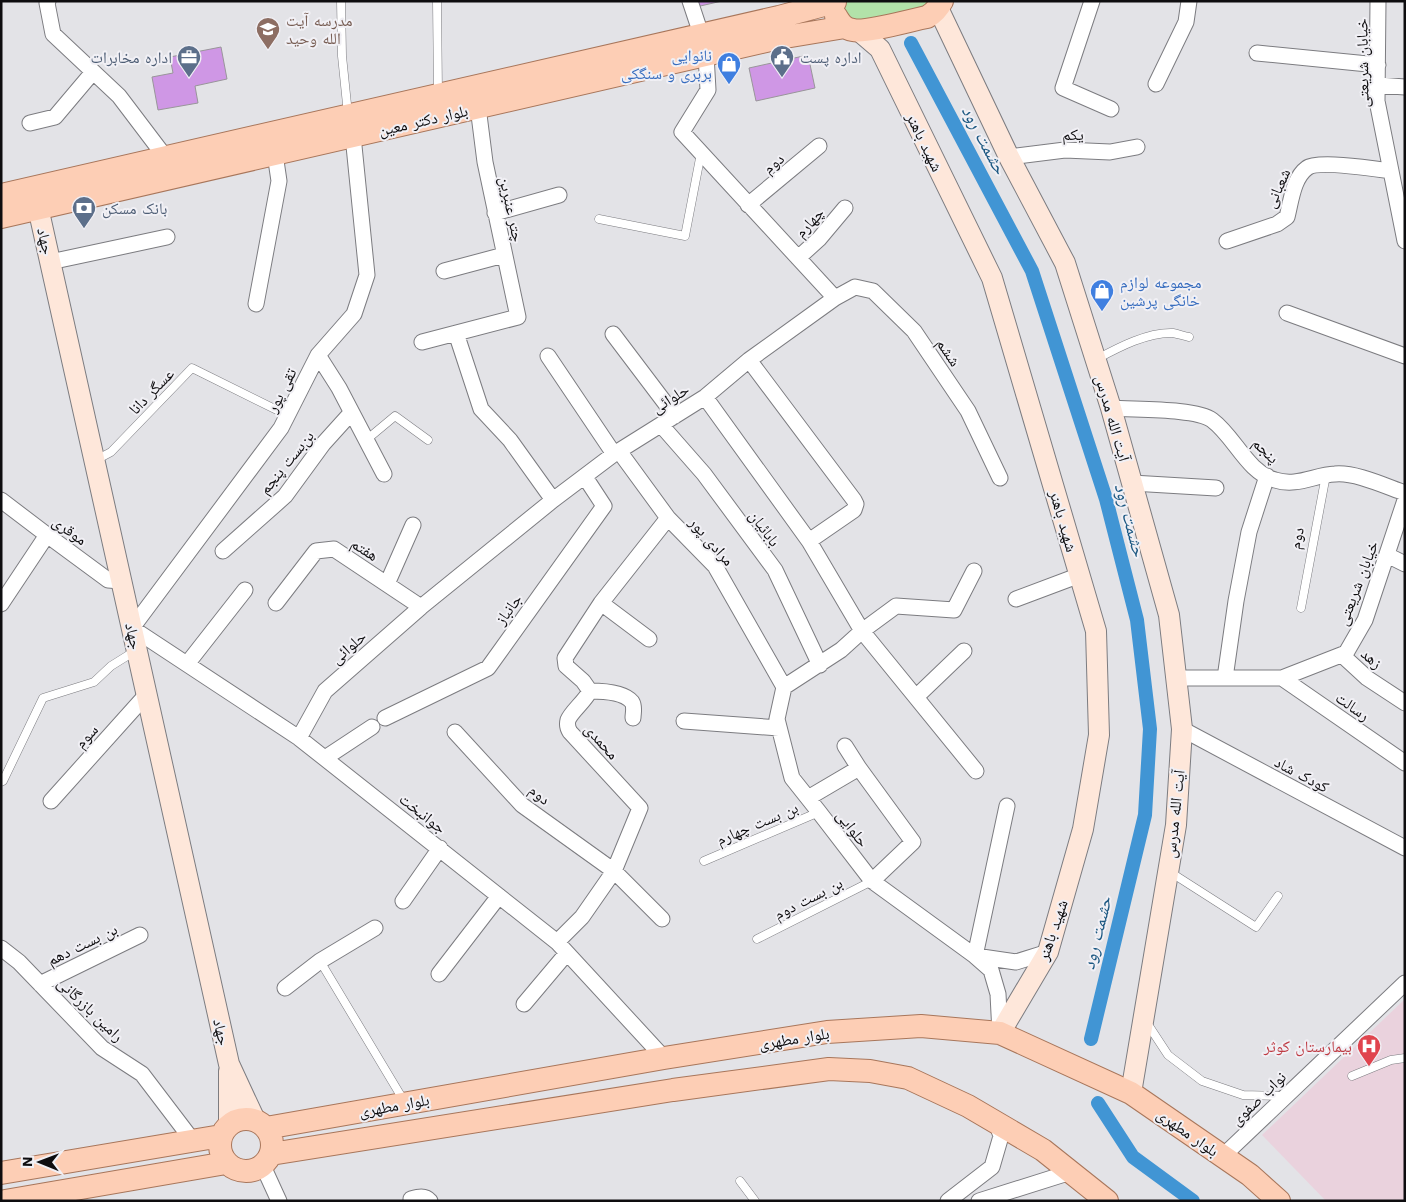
<svg xmlns="http://www.w3.org/2000/svg" width="1406" height="1202" font-family="'Work Sans','Noto Naskh Arabic',sans-serif">
	<style>
		.medical { fill: #ead2dd }
		.green { fill: #b2e2a9 }
		.lines { fill: none; stroke-linecap: round; stroke-linejoin: round }
		.canal { stroke: #4195d4; stroke-width: 14 }
		.building { fill: #cf97e5; stroke: #99969a }
		.lane-casing { stroke: #7c7c80; stroke-width: 9 }
		.street-casing { stroke: #7c7c80; stroke-width: 17 }
		.secondary-casing { stroke: #7c7c80; stroke-width: 22 }
		.primary-casing { stroke: #a8765b; stroke-width: 24 }
		.lane { stroke: #fff; stroke-width: 8 }
		.street { stroke: #fff; stroke-width: 15 }
		.secondary { stroke: #fee7da; stroke-width: 20 }
		.primary { stroke: #fdceb5; stroke-width: 22 }
		.labels { text-anchor: middle; stroke-width: 4; stroke-linejoin: round; paint-order: stroke }
		.education-label { font-size: 16px; fill: #785e54; stroke: #f1f0f5; text-anchor: start }
		.shop-label { font-size: 16px; fill: #366cbe; stroke: #f1f0f5; text-anchor: end }
		.service-label { font-size: 16px; fill: #4e5e75; stroke: #f1f0f5; text-anchor: start }
		.street-label { font-size: 16px; fill: #0e0d0f; stroke: #f1f0f5 }
		.health-label { font-size: 16px; fill: #be3a42; stroke: #f1f0f5; text-anchor: end }
		.water-label { font-size: 18px; font-style: italic; fill: #1c5882; stroke: #f1f0f5 }
	</style>
	<rect width="100%" height="100%" fill="#e3e3e7"/>
	<path class="medical" d="M1405,999V1201H1326L1262,1135Z"/>
	<path class="green" d="M843,1H934L931,6L860,24L844,17Z"/>
	<g class="lines">
		<path class="canal" d="M911,43L1032,271L1106,499L1137,620L1150,729L1145,815L1091,1039
			M1098,1103L1133,1157L1193,1201"/>
	</g>
	<path class="building" d="M695,1H722L696,7Z
		M221,47L227,79L195,86L198,103L158,110L152,77L173,73L170,57Z
		M808,55L815,88L756,101L749,68Z"/>
	<g class="lines">
		<g class="lane-casing">
			<path id="lane" d="M341,1L342,56L348,114
				M437,1L438,93
				M599,219L685,236L701,153
				M1097,359C1119,347 1148,332 1173,333C1178,334 1184,336 1189,337
				M365,441L395,416L428,440
				M96,460L111,452L192,368L287,415
				M1301,608L1326,475
				M1,782L3,781L43,698L94,682L111,666L135,651
				M704,861L819,812
				M1170,872L1256,927L1278,896
				M757,939L872,881
				M320,961L404,1101
				M1147,1023L1168,1055L1202,1081L1243,1095L1285,1096
				M1352,1076L1391,1060L1405,1058
				M740,1181L755,1201"/>
		</g>
		<g class="street-casing">
			<path id="street" d="M48,1L47,3L53,34L119,96L166,158
				M690,1L701,34
				M1092,1L1063,88L1111,109
				M1378,1L1377,101L1405,241
				M1257,53L1378,65
				M1156,84L1186,22L1189,1
				M1378,85L1405,87
				M30,123L55,117L93,72
				M353,136L367,275L354,314L318,355L281,428L132,628L299,738L557,942L664,1058
				M1009,157L1065,150L1110,152L1137,147
				M748,205L819,146
				M495,213L559,195
				M1227,241L1277,224L1287,217C1291,202 1293,178 1307,168C1317,160 1376,169 1391,171
				M798,258L819,239L845,208
				M50,262L167,237
				M444,271L504,255
				M835,298L855,287L873,291L914,331L968,411L1000,478
				M256,304L279,181L275,154
				M1287,313L1405,356
				M456,333L481,409L510,440L553,500
				M613,334L675,416
				M422,342L518,317L485,162L478,107
				M318,355L339,388L384,474
				M548,356L614,454
				M749,360L854,500L856,504L854,510L809,541
				M705,397L809,541L862,631L976,771
				M1111,408C1134,410 1196,408 1212,420C1235,437 1247,472 1275,480C1297,487 1314,475 1335,474C1355,472 1385,486 1405,493
				M661,425L704,474L775,570L820,665
				M619,451L668,518L715,566L784,687
				M1132,483L1216,488
				M1,500L47,535L108,580L121,581
				M223,551L285,496L323,444L351,413
				M1387,555L1405,564
				M974,571L954,610L896,606L862,631L841,650L784,687L777,719L792,778L819,812L872,881L975,956L991,970L998,994L1000,1033
				M387,584L413,525
				M1016,599L1080,575
				M276,603L316,551L334,549L421,607
				M601,603L649,639
				M1,604L47,535
				M1342,655L1367,678L1405,703
				M187,664L245,590
				M1175,678H1282L1346,653L1365,620L1405,500
				M1225,678L1236,601L1249,532L1267,476
				M1282,678L1405,763
				M590,691C602,691 624,692 632,702C635,707 633,713 633,718
				M916,697L964,651
				M385,718L488,668L604,506L585,477
				M684,721L779,728
				M1182,729L1405,848
				M455,732L522,805L614,871L662,919
				M299,738L325,691L421,607L553,500L614,454L705,397L749,360L835,298L682,132L708,90L706,55
				M845,746L859,768
				M325,758L372,727
				M808,798L859,768L913,842L872,881
				M51,801L147,694
				M403,901L440,848
				M557,942L582,917L614,871L640,808L570,732C568,729 567,724 568,720C571,712 585,701 590,691L583,681L566,666L565,658L601,603L668,518
				M1,948L19,962L102,1048L142,1074L193,1141
				M975,956L1007,806
				M975,956L1016,962L1048,952
				M439,974L499,896
				M40,984L140,935
				M285,988L320,961L375,928
				M524,1004L567,953
				M1223,1156L1405,983
				M263,1166L279,1201
				M411,1199C418,1197 425,1195 430,1201
				M948,1201L992,1167L1001,1136L996,1122
				M979,1201L1071,1172"/>
		</g>
		<g class="secondary-casing">
			<path id="secondary" d="M938,8L1009,157L1065,263L1111,408L1169,615L1182,729L1176,825L1131,1093
				M859,31L880,49L992,278L1096,631L1099,735L1083,829L1048,952L1000,1033
				M35,194L229,1064L255,1120
				M229,1125V1071"/>
		</g>
		<g class="primary-casing">
			<path id="primary" d="M836,16C840,23 844,29 853,30C866,33 911,20 927,17C934,13 938,9 942,1
				M1,195L779,17L835,2
				M1,217L779,38L845,27
				M220 1145a26 26 0 1 1 52 0a26 26 0 1 1-52 0Z
				M266,1128L664,1058L827,1032L921,1026L1000,1033L1131,1093L1250,1175L1279,1201
				M271,1154L673,1090L829,1069L870,1071L908,1078L968,1106L1043,1150L1107,1201
				M1,1173L221,1136
				M5,1201L226,1163"/>
		</g>
		<use href="#lane" class="lane"/>
		<use href="#street" class="street"/>
		<use href="#secondary" class="secondary"/>
		<use href="#primary" class="primary"/>
	</g>
	<defs>
		<g id="school-pin" transform="scale(1.25)"><path d="M0 17L-7.5 6A9.5 9.5 0 1 1 7.5 6Z" fill="#8d6e63" stroke="#f1f0f5"/><path d="M0-5L7-2L0 1L-7-2ZM-4 1L0 2.5L4 1V4Q0 6-4 4Z" fill="#fff"/></g>
		<g id="office-pin" transform="scale(1.25)"><path d="M0 17L-7.5 6A9.5 9.5 0 1 1 7.5 6Z" fill="#5c6f8a" stroke="#f1f0f5"/><path d="M-6-3h4V-5.5h4V-3h4V5H-6ZM-1-4.5V-3h2v-1.5ZM-6 0V1H6V0Z" fill="#fff"/></g>
		<g id="civic-pin" transform="scale(1.25)"><path d="M0 17L-7.5 6A9.5 9.5 0 1 1 7.5 6Z" fill="#5c6f8a" stroke="#f1f0f5"/><path d="M-.6-6.5H3V-4.5H.6V-3L4-1V1h2V6H-6V1h2V-1L-.6-3ZM-1.2 2.5V6h2.4V2.5Z" fill="#fff"/></g>
		<g id="shop-pin" transform="scale(1.25)"><path d="M0 17L-7.5 6A9.5 9.5 0 1 1 7.5 6Z" fill="#3f7fe0" stroke="#f1f0f5"/><path d="M-5-2.5h2.3a2.7 3.5 0 0 1 5.4 0H5L5.5 6h-11ZM-1.5-2.5h3a1.5 2.3 0 0 0-3 0Z" fill="#fff"/></g>
		<g id="bank-pin" transform="scale(1.25)"><path d="M0 17L-7.5 6A9.5 9.5 0 1 1 7.5 6Z" fill="#5c6f8a" stroke="#f1f0f5"/><path d="M-6-4H6V4H-6ZM0-2.3a2.3 2.3 0 1 0 0 4.6a2.3 2.3 0 1 0 0-4.6Z" fill="#fff"/></g>
		<g id="hospital-pin" transform="scale(1.25)"><path d="M0 17L-7.5 6A9.5 9.5 0 1 1 7.5 6Z" fill="#e0444e" stroke="#f1f0f5"/><path d="M-5-5h3v3.5h4V-5h3V5h-3V1.5h-4V5h-3Z" fill="#fff"/></g>
	</defs>
	<g fill-rule="evenodd">
		<use href="#school-pin" x="268" y="29"/>
		<use href="#office-pin" x="189" y="57"/>
		<use href="#civic-pin" x="782" y="57"/>
		<use href="#shop-pin" x="729" y="64"/>
		<use href="#bank-pin" x="84" y="208"/>
		<use href="#shop-pin" x="1102" y="291"/>
		<use href="#hospital-pin" x="1369" y="1046"/>
	</g>
	<g class="labels">
		<g class="education-label">
			<text x="286" y="26">مدرسه آیت<tspan x="286" dy="18">الله وحید</tspan></text>
		</g>
		<g class="shop-label">
			<text x="712" y="61">نانوایی<tspan x="712" dy="18">بربری و سنگکی</tspan></text>
			<text x="1120" y="288" text-anchor="start">مجموعه لوازم<tspan x="1120" dy="18">خانگی پرشین</tspan></text>
		</g>
		<g class="service-label">
			<text x="172" y="63" text-anchor="end">اداره مخابرات</text>
			<text x="800" y="63">اداره پست</text>
			<text x="102" y="214">بانک مسکن</text>
		</g>
		<g class="street-label">
			<text transform="translate(1362 63) rotate(-91)" y="6">خیابان شریعتی</text>
			<text transform="translate(423 120) rotate(-13)" y="6">بلوار دکتر معین</text>
			<text x="1073" y="140">یکم</text>
			<text transform="translate(925 142) rotate(64)" y="6">شهید باهنر</text>
			<text transform="translate(773 163) rotate(-40)" y="6">دوم</text>
			<text transform="translate(1277 188) rotate(-66)" y="6">شعبانی</text>
			<text transform="translate(512 209) rotate(78)" y="6">چتر عنبرین</text>
			<text transform="translate(809 222) rotate(-47)" y="6">چهارم</text>
			<text transform="translate(46 241) rotate(77)" y="6">جهاد</text>
			<text transform="translate(949 352) rotate(56)" y="6">ششم</text>
			<text transform="translate(281 390) rotate(-63)" y="6">تقی پور</text>
			<text transform="translate(151 391) rotate(-46)" y="6">عسگر دانا</text>
			<text transform="translate(670 398) rotate(-32)" y="6">حلوائی</text>
			<text transform="translate(1113 418) rotate(74)" y="6">آیت الله مدرس</text>
			<text transform="translate(1266 450) rotate(44)" y="6">پنجم</text>
			<text transform="translate(286 462) rotate(-51)" y="6">بن‌بست پنجم</text>
			<text transform="translate(1064 521) rotate(74)" y="6">شهید باهنر</text>
			<text transform="translate(765 528) rotate(54)" y="6">بابائیان</text>
			<text transform="translate(70 530) rotate(36)" y="6">موقری</text>
			<text transform="translate(1296 538) rotate(-79)" y="6">دوم</text>
			<text transform="translate(712 541) rotate(49)" y="6">مرادی پور</text>
			<text transform="translate(365 549) rotate(33)" y="6">هفتم</text>
			<text transform="translate(1357 583) rotate(-69)" y="6">خیابان شریعتی</text>
			<text transform="translate(508 609) rotate(-54)" y="6">جانباز</text>
			<text transform="translate(134 636) rotate(77)" y="6">جهاد</text>
			<text transform="translate(348 647) rotate(-41)" y="6">حلوائی</text>
			<text transform="translate(1372 658) rotate(40)" y="6">زهد</text>
			<text transform="translate(1353 706) rotate(35)" y="6">رسالت</text>
			<text transform="translate(86 736) rotate(-48)" y="6">سوم</text>
			<text transform="translate(602 741) rotate(48)" y="6">محمدی</text>
			<text transform="translate(1302 774) rotate(28)" y="6">کودک شاد</text>
			<text transform="translate(540 794) rotate(39)" y="6">دوم</text>
			<text transform="translate(423 813) rotate(38)" y="6">جوانبخت</text>
			<text transform="translate(1174 814) rotate(-84)" y="6">آیت الله مدرس</text>
			<text transform="translate(757 823) rotate(-23)" y="6">بن بست چهارم</text>
			<text transform="translate(853 828) rotate(53)" y="6">حلوایی</text>
			<text transform="translate(808 898) rotate(-27)" y="6">بن بست دوم</text>
			<text transform="translate(1052 930) rotate(-71)" y="6">شهید باهنر</text>
			<text transform="translate(82 944) rotate(-26)" y="6">بن بست دهم</text>
			<text transform="translate(91 1009) rotate(44)" y="6">رامین بازرگانی</text>
			<text transform="translate(222 1032) rotate(77)" y="6">جهاد</text>
			<text transform="translate(794 1038) rotate(-9)" y="6">بلوار مطهری</text>
			<text transform="translate(1258 1098) rotate(-44)" y="6">نواب صفوی</text>
			<text transform="translate(394 1105) rotate(-10)" y="6">بلوار مطهری</text>
			<text transform="translate(1188 1132) rotate(35)" y="6">بلوار مطهری</text>
		</g>
		<g class="health-label">
			<text x="1352" y="1052">بیمارستان کوثر</text>
		</g>
		<g class="water-label">
			<text transform="translate(984 140) rotate(62)" y="6">حشمت رود</text>
			<text transform="translate(1130 520) rotate(75)" y="6">حشمت رود</text>
			<text transform="translate(1097 933) rotate(-76)" y="6">حشمت رود</text>
		</g>
	</g>
	<rect width="1406" height="1202" fill="none" stroke="#0e0d0f" stroke-width="5"/>
	<g transform="translate(40 1162) rotate(271)" stroke="#f1f0f5" stroke-width="4" paint-order="stroke">
	<path d="M0-4L9 19L0 12L-9 19Z" fill="#0e0d0f"/>
	<text y="-8" font-size="14" font-weight="bold" text-anchor="middle" fill="#0e0d0f">N</text>
	</g>
</svg>
